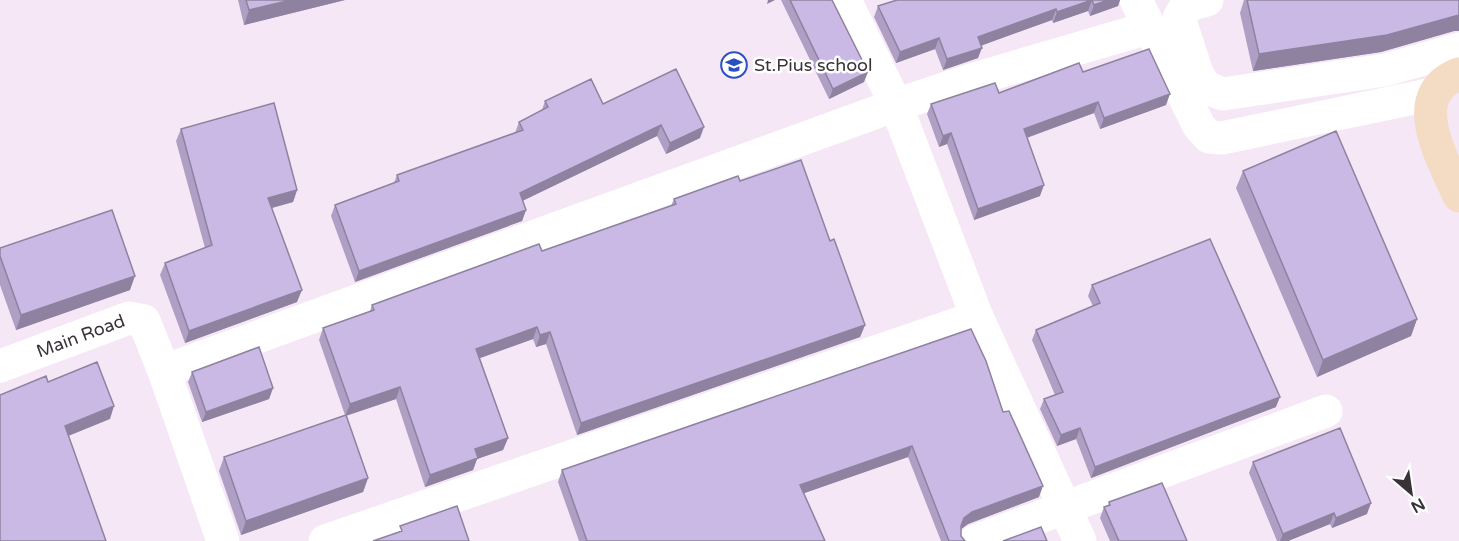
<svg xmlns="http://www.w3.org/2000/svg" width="1459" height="541" font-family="'Varela Round',sans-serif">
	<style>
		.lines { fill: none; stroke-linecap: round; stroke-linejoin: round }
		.street { stroke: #fff; stroke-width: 33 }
		.secondary { stroke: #f3dbc4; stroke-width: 33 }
		.wall { fill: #af9fc5 }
		.shaded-wall { fill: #8e82a0 }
		.building { fill: #cbb9e5; stroke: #8e82a0; stroke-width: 1.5 }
		.labels { text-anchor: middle; stroke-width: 5; stroke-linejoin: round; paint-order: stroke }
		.poi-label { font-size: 18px; fill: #393339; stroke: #fff; text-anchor: start }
		.street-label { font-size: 18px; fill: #393339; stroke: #fff }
	</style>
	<rect width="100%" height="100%" fill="#f6e7f6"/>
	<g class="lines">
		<g class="street">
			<path d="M845,0L896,105L977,317L1080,541"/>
			<path d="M1136,0L1199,126L1209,137L1222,138L1433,94"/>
			<path d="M1207,0L1186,6L1179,18L1197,73L1205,87L1223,94L1385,70L1459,49"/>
			<path id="s1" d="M0,366L129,318L144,321L164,371L223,541"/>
			<path d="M164,371L896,105L971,80L1148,28"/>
			<path d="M325,541L977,317"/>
			<path d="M975,541L1326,411"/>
		</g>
		<path class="secondary" d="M1459,74C1404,95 1443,159 1459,196"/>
	</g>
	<path class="wall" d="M238,0H345L244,25Z
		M781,0H832L864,82L829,99Z
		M897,0H1120L1118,6L1090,16L1088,11L1053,23L1052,20L981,45L978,58L943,70L935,49L896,63L874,17L878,6Z
		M1244,0H1459L1454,31L1381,52L1253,71L1240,13Z
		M1083,72L1166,105L1100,129L1094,113L1027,138L1040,196L974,220L947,144L939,147L927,114L931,104L999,93Z
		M545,101L603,104L700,138L666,154L657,136L522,201L526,210L522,221L355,282L331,216L335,205L394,183L397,175L515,133L519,122L542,110Z
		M181,129L297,190L293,202L272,208L297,302L185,343L160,275L165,263L205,248L176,141Z
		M1243,171L1417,319L1411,336L1317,377L1236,188Z
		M740,181L830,241L865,325L860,337L577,435L546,344L536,347L533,339L480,358L508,438L503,450L477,459L473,470L425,487L396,399L346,416L368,478L363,492L241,535L219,471L224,457L345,415L319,340L323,328L370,311L372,305L542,251L671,206L674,199Z
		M0,248L130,290L16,330L0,285Z
		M1092,285L1276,407L1091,478L1076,439L1057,446L1040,409L1044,399L1055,395L1032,340L1036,330L1093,306L1088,296Z
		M192,372L273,388L269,399L202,422L188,382Z
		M1003,412L1039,497L968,524L961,529V536L965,541H941L908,457L804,493L825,541H579L558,482L562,470Z
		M1253,462L1367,514L1332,528L1330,524L1288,541H1277L1249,473Z
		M1109,502L1187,541H1110L1100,518L1104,507L1108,506Z"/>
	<path class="shaded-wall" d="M291,0H345L244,25L249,10Z
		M768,0H775L767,4Z
		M1092,0L1088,11L1053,23L1057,12Z
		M1108,0H1120L1118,6L1090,16L1094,5Z
		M1056,9L1052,20L975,48L978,37Z
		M1459,15V31H1454L1381,52L1253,71L1259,54Z
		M939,38L935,49L896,63L900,52Z
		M982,48L978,58L943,70L947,59Z
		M868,72L864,82L829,99L833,89Z
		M1170,94L1166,105L1100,129L1104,118Z
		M1098,102L1094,113L1020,140L1024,129Z
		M661,125L657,136L516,204L520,193Z
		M704,127L700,138L666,154L670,143Z
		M951,133L947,144L939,147L943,136Z
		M1044,185L1040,196L974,220L978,209Z
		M297,190L293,202L264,210L268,198Z
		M526,210L522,221L355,282L359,271Z
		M135,276L130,290L16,330L21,315Z
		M302,290L297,302L185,343L189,331Z
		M1417,319L1411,336L1317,377L1323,360Z
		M865,325L860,337L577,435L581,423Z
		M537,327L533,339L472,361L476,349Z
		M550,332L546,344L536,347L540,335Z
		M400,387L396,399L345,416L350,404Z
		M273,388L269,399L202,422L206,412Z
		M1280,397L1276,407L1091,478L1095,467Z
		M114,406L110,419L61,439L65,426Z
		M1080,428L1076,439L1057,446L1061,435Z
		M508,438L503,450L477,459L473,470L425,487L430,475L475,449Z
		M912,446L908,457L796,496L800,485Z
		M368,478L363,492L241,535L246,521Z
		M1043,486L1039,497L968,524L960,530L957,537L964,518L972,512Z
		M1371,503L1367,514L1332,528L1336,518Z
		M1334,513L1330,524L1288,541H1280L1283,534Z"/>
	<path class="building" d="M246,0H291L249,10Z
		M790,0H832L868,72L833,89Z
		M897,0H1092L1057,12L1056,9L978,37L982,48L947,59L939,38L900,52L878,6Z
		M1092,0H1108L1094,5Z
		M1247,0H1459V15L1387,35L1259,54Z
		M1149,49L1170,94L1104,118L1098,102L1024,129L1044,185L978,209L951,133L943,136L931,104L995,83L999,93L1079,63L1083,72Z
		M676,69L704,127L670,143L661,125L520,193L526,210L359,271L335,205L399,181L397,175L523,130L519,122L548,107L545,101L591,79L603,104Z
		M274,103L297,190L268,198L302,290L189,331L165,263L212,245L181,129Z
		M1336,131L1417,319L1323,360L1243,171Z
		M801,160L830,241L834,239L865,325L581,423L550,332L540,335L537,327L476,349L508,438L475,449L478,458L430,475L400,387L350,404L323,328L374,310L372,305L539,244L542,251L676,204L674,199L738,176L740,181Z
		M112,210L135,276L21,315L0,256V248Z
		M1210,239L1280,397L1095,467L1080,428L1061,435L1044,399L1063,392L1036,330L1100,303L1092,285Z
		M971,329L986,361L1003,412L1009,411L1043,486L972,512L964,518L961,526V536L965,541H949L912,446L800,485L825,541H587L562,470Z
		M259,347L273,388L206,412L192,372Z
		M97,362L114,406L65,426L106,541H0V395L46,376L48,382Z
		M346,415L368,478L246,521L224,457Z
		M1340,428L1371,503L1336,518L1334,513L1283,534L1253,462Z
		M1162,483L1187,541H1119L1104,507L1110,505L1109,502Z
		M457,506L469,541H373L402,531L400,526Z
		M1041,527L1047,541H1003Z"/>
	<defs>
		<g id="school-ring" transform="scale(1.35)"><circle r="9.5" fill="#fff" stroke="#2a50c0" stroke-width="1.5"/><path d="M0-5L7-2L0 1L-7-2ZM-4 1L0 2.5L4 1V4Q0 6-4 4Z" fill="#2a50c0"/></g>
	</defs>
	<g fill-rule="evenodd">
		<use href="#school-ring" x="734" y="65"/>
	</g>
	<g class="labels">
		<g class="poi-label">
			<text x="754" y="71">St.Pius school</text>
		</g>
		<g class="street-label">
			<text dy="6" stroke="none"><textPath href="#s1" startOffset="86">Main Road</textPath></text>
		</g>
	</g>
	<g transform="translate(1411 493) rotate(151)" stroke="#ffffff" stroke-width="4.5" paint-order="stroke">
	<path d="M0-4.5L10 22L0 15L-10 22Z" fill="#393339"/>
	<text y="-9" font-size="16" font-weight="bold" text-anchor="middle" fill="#393339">N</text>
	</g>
</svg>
